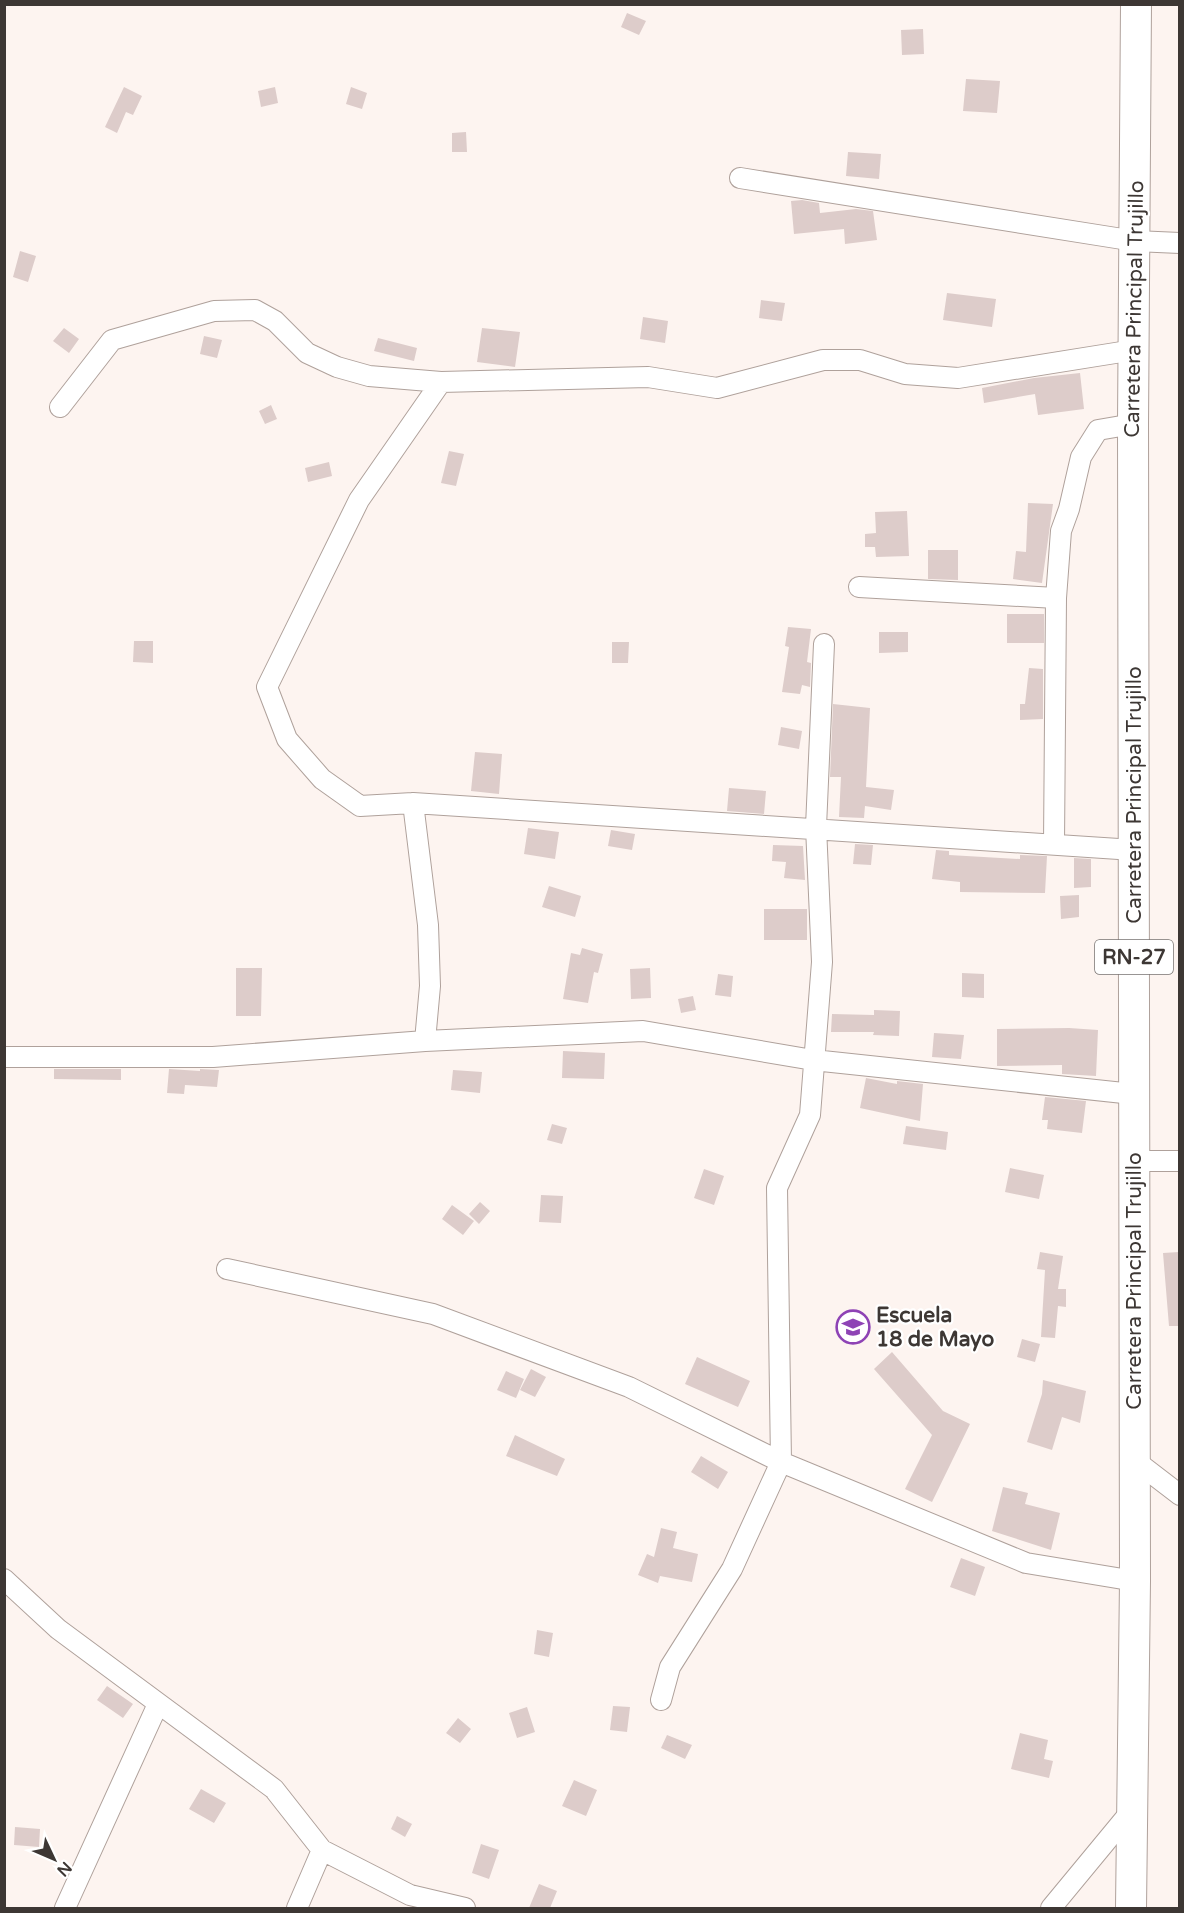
<svg xmlns="http://www.w3.org/2000/svg" width="1184" height="1913" font-family="'Varela Round',sans-serif">
	<style>
		.building { fill: #ddccca }
		.lines { fill: none; stroke-linecap: round; stroke-linejoin: round }
		.street-casing { stroke: #afa19b; stroke-width: 22 }
		.primary-casing { stroke: #afa19b; stroke-width: 32 }
		.street { stroke: #fff; stroke-width: 20 }
		.primary { stroke: #fff; stroke-width: 30 }
		.labels { text-anchor: middle; stroke-width: 4.5; stroke-linejoin: round; paint-order: stroke }
		.shield { fill: #fff; stroke: #777371; stroke-width: 1.5 }
		.shield-label { font-size: 20px; font-weight: bold; fill: #3d3734 }
		.street-label { font-size: 21px; fill: #3d3734; stroke: #fff }
		.poi-label { font-size: 21px; font-weight: bold; fill: #3d3734; stroke: #fff; text-anchor: start }
	</style>
	<rect width="100%" height="100%" fill="#fdf4f0"/>
	<path class="building" d="M627,13L646,21L639,35L621,27Z
		M923,29L924,54L902,55L901,30Z
		M966,79L1000,81L997,113L963,111Z
		M124,87L142,96L133,115L126,112L117,133L105,127Z
		M275,87L278,103L261,107L258,91Z
		M351,87L367,93L362,109L346,104Z
		M466,132L467,152H452V133Z
		M848,152L881,154L879,179L846,176Z
		M802,200L819,203L820,213L856,209L873,211L877,240L845,244L844,229L794,234L791,201Z
		M20,251L36,256L28,282L13,277Z
		M947,293L996,299L992,327L943,320Z
		M761,300L785,303L782,321L759,318Z
		M643,317L668,321L665,343L640,339Z
		M64,328L79,339L69,353L53,341Z
		M482,328L520,332L515,367L477,362Z
		M204,336L222,340L217,358L200,354Z
		M378,338L417,348L414,361L374,351Z
		M1080,373L1084,409L1038,415L1035,394L984,403L982,388L1034,378Z
		M271,405L277,419L265,424L259,411Z
		M449,451L464,454L456,486L441,483Z
		M329,462L332,476L308,482L305,468Z
		M1028,503L1053,504L1042,583L1013,579L1016,551L1026,552Z
		M907,511L909,556L876,557L875,547H865V534L876,533L875,512Z
		M928,550H958V580L928,579Z
		M1007,614H1044V643H1007Z
		M788,627L811,629L807,662L811,663L810,687L802,685L800,694L782,692L789,647L785,646Z
		M879,632H908V652L879,653Z
		M134,641H153V663L133,662Z
		M612,642H629L628,663H612Z
		M1029,668L1043,669V719L1020,720V704H1025Z
		M833,704L870,708L866,787L894,790L891,810L865,806L864,818L839,817L841,777H830Z
		M781,727L802,731L799,749L778,745Z
		M475,752L502,754L499,794L471,791Z
		M729,788L766,791L764,814L727,811Z
		M528,828L559,832L555,859L524,854Z
		M611,830L635,834L632,850L608,846Z
		M855,844L873,845L871,865L853,864Z
		M773,845L803,846L805,880L784,878L786,862L772,861Z
		M936,850L949,851V855L1020,859V855L1047,856L1045,893L960,892V882L932,879Z
		M1074,858L1091,859V887L1074,888Z
		M549,886L581,896L575,917L542,907Z
		M1079,895V917L1061,919L1060,896Z
		M764,909H807V940H764Z
		M582,948L603,954L598,973L594,972L588,1003L563,999L571,953L580,955Z
		M236,968H262L261,1016H236Z
		M650,968L651,998L631,999L630,969Z
		M962,973L984,974V998L962,997Z
		M718,974L733,976L731,997L715,995Z
		M693,996L696,1010L681,1013L678,999Z
		M874,1010L900,1011L899,1036L873,1035L874,1032H831L832,1014L874,1015Z
		M1069,1028L1098,1030L1096,1076L1062,1074V1065L997,1066V1029Z
		M934,1033L964,1035L961,1059L932,1057Z
		M563,1051L605,1053L604,1079L562,1078Z
		M54,1069H121V1080L54,1079Z
		M169,1069L200,1071V1069L219,1070L217,1087L185,1085L184,1094L167,1093Z
		M453,1070L482,1072L480,1093L451,1090Z
		M866,1078L897,1084V1081L923,1084L920,1121L860,1108Z
		M1045,1097L1086,1101L1082,1133L1047,1129L1048,1120H1042Z
		M552,1124L567,1128L562,1144L547,1140Z
		M906,1126L948,1132L946,1150L903,1144Z
		M1010,1168L1044,1175L1039,1199L1005,1192Z
		M704,1169L724,1176L714,1205L694,1198Z
		M541,1195L563,1196L561,1223L539,1222Z
		M480,1202L490,1211L479,1224L469,1214Z
		M452,1205L474,1221L463,1235L442,1219Z
		M1040,1252L1063,1256L1058,1289H1066V1307L1058,1306L1055,1338L1041,1337L1045,1270L1037,1269Z
		M1179,1252V1326H1169L1163,1253Z
		M1022,1339L1040,1344L1035,1362L1017,1357Z
		M892,1352L943,1411L970,1424L932,1502L905,1489L932,1435L874,1369Z
		M697,1357L750,1381L738,1407L685,1384Z
		M531,1369L546,1377L535,1397L520,1390Z
		M506,1371L524,1379L516,1398L497,1390Z
		M1043,1380L1086,1391L1080,1423L1062,1417L1052,1450L1027,1442L1042,1394Z
		M515,1435L565,1459L557,1476L506,1456Z
		M701,1456L728,1472L718,1489L691,1472Z
		M1003,1487L1028,1493L1025,1504L1060,1513L1051,1550L992,1531Z
		M661,1528L677,1532L673,1548L698,1554L692,1582L660,1576L658,1583L638,1575L647,1554L654,1557Z
		M961,1558L985,1567L975,1596L950,1587Z
		M537,1630L553,1633L549,1657L534,1654Z
		M107,1686L133,1704L123,1718L97,1700Z
		M613,1706L630,1707L627,1732L610,1730Z
		M527,1707L535,1732L517,1738L509,1713Z
		M458,1718L471,1729L460,1743L446,1733Z
		M1020,1733L1048,1740L1044,1759L1053,1761L1049,1778L1011,1769Z
		M667,1735L692,1745L685,1759L661,1748Z
		M574,1780L597,1790L586,1816L562,1806Z
		M201,1789L226,1803L214,1823L189,1809Z
		M397,1816L412,1824L405,1837L391,1829Z
		M15,1827L40,1829L39,1847L14,1845Z
		M481,1844L499,1850L489,1879L472,1873Z
		M539,1884L557,1891L550,1908H529Z"/>
	<g class="lines">
		<g class="street-casing">
			<path id="street" d="M740,178L1135,241L1180,243
				M441,382L359,500L267,687L287,739L322,779L360,806L413,803L1134,850
				M60,407L112,340L214,311L255,310L275,321L307,353L337,367L369,376L441,382L648,377L717,388L823,360H860L905,374L958,378L1134,350
				M859,587L1056,598L1061,531L1069,509L1081,457L1098,430L1133,424
				M413,803L428,925L430,986L425,1041
				M1054,844L1056,598
				M4,1057H213L425,1041L643,1031L813,1060L1133,1094
				M1134,1161H1180
				M227,1269L433,1314L629,1387L781,1462L1026,1563L1135,1581
				M1133,1459L1180,1495
				M4,1579L58,1629L274,1789L322,1850L410,1895L465,1908
				M661,1700L670,1667L732,1569L781,1462L777,1188L810,1115L822,962L816,827L824,644
				M65,1908L158,1704
				M297,1908L322,1850
				M1051,1908L1132,1810"/>
		</g>
		<g class="primary-casing">
			<path id="primary" d="M1131,1908L1135,1581L1133,424L1136,4"/>
		</g>
		<use href="#street" class="street"/>
		<use href="#primary" class="primary"/>
	</g>
	<defs>
		<g id="school-ring" transform="scale(1.725)"><circle r="9.5" fill="#fff" stroke="#8e43b5" stroke-width="1.5"/><path d="M0-5L7-2L0 1L-7-2ZM-4 1L0 2.5L4 1V4Q0 6-4 4Z" fill="#8e43b5"/></g>
	</defs>
	<g fill-rule="evenodd">
		<use href="#school-ring" x="853" y="1327"/>
	</g>
	<g class="labels">
		<rect class="shield" x="1095" y="940" width="78" height="34" rx="4.5"/>
		<g class="shield-label">
			<text x="1134" y="964">RN-27</text>
		</g>
		<g class="street-label">
			<text transform="translate(1134 309) rotate(-89)" y="7">Carretera Principal Trujillo</text>
			<text transform="translate(1134 795) rotate(-90)" y="7">Carretera Principal Trujillo</text>
			<text transform="translate(1134 1281) rotate(-90)" y="7">Carretera Principal Trujillo</text>
		</g>
		<g class="poi-label">
			<text x="876" y="1322">Escuela<tspan x="876" dy="24">18 de Mayo</tspan></text>
		</g>
	</g>
	<rect width="1184" height="1913" fill="none" stroke="#3d3734" stroke-width="12"/>
	<g transform="translate(54 1859) rotate(134)" stroke="#ffffff" stroke-width="4.5" paint-order="stroke">
	<path d="M0-4.5L10 22L0 15L-10 22Z" fill="#3d3734"/>
	<text y="-9" font-size="16" font-weight="bold" text-anchor="middle" fill="#3d3734">N</text>
	</g>
</svg>
